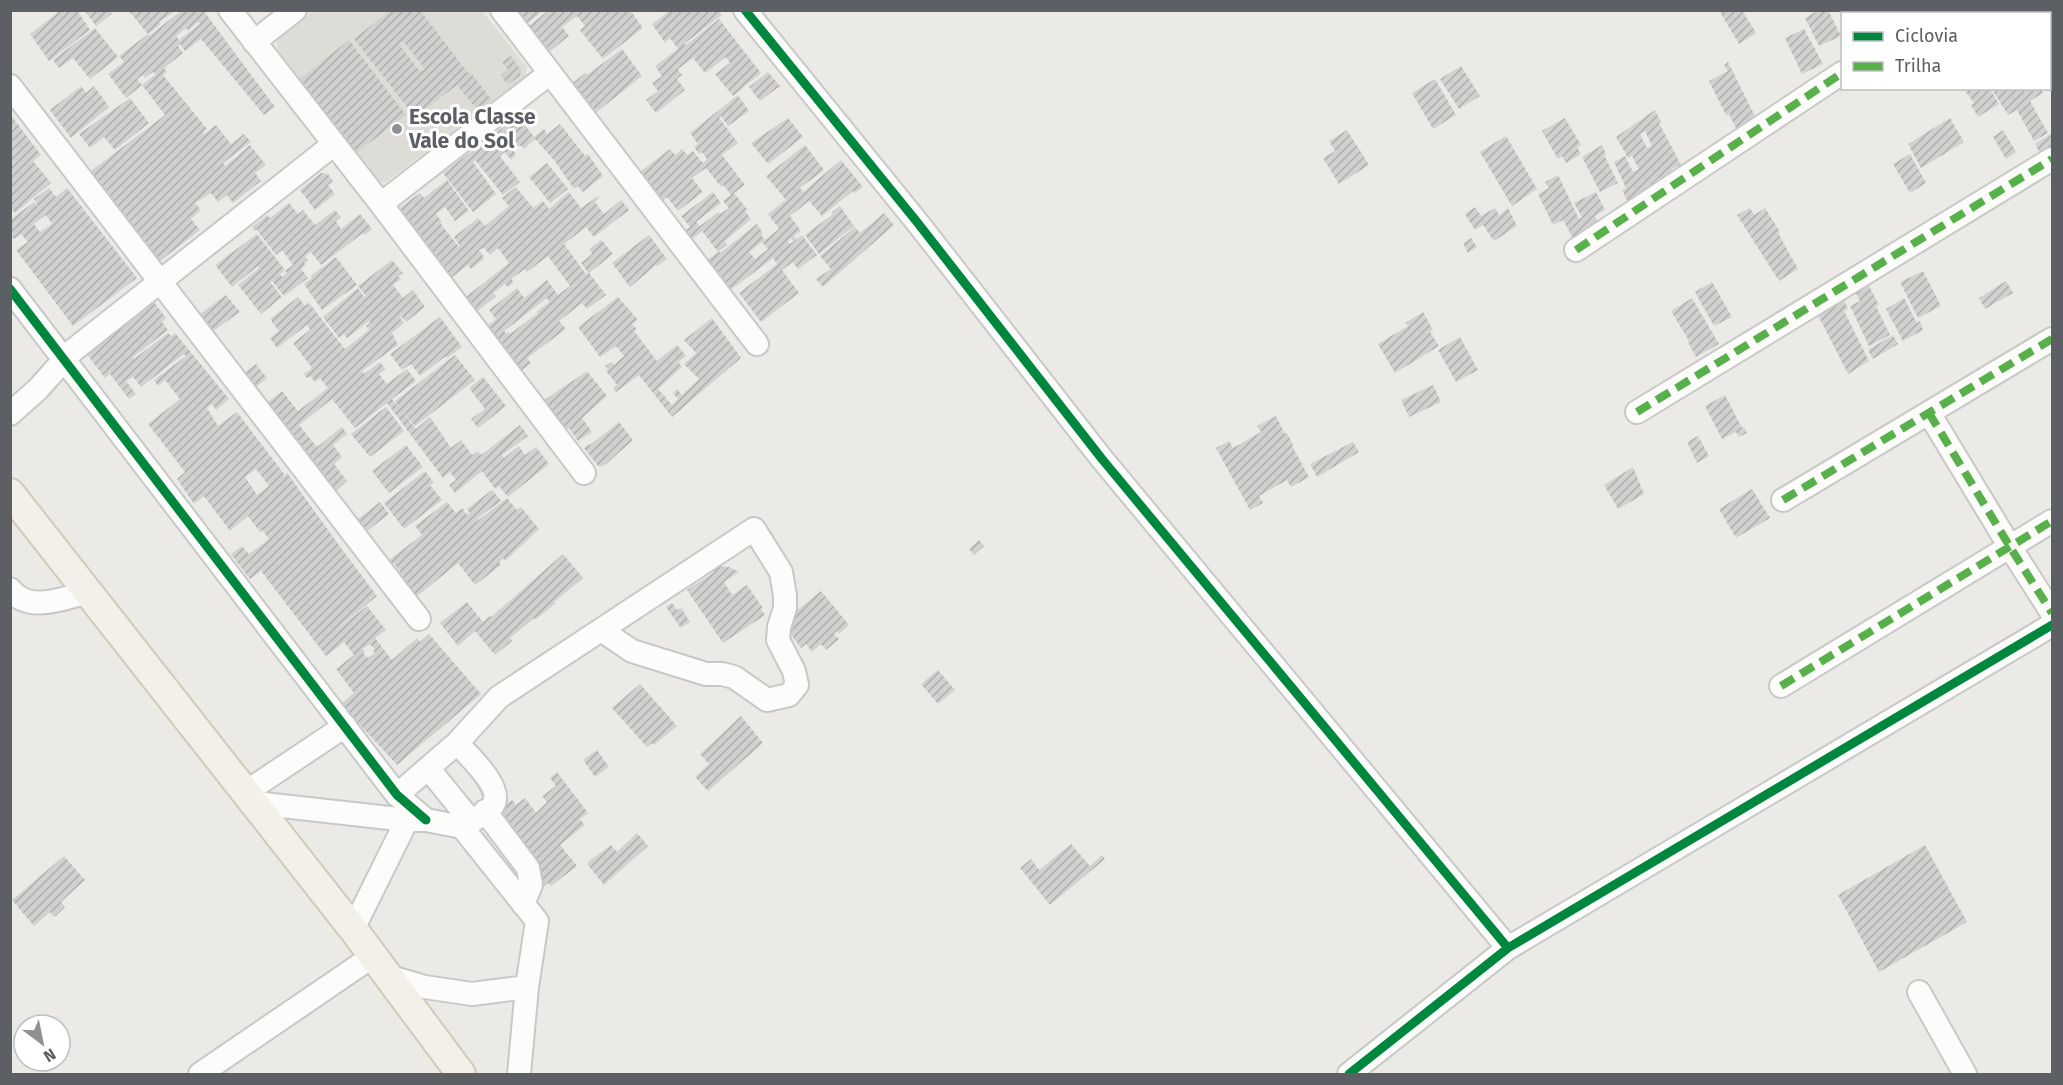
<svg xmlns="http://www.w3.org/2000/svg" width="2063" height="1085" font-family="'Fira Sans',sans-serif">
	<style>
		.education { fill: #dedcd6 }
		.building { fill: url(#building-hatch); fill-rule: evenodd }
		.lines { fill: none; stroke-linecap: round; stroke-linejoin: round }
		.minor-casing { stroke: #c8c8c8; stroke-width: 26 }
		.major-casing { stroke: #d1cab6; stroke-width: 32 }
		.minor { stroke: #fcfcfb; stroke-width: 22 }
		.major { stroke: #f2f0e8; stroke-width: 28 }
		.quiet { stroke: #58b04a; stroke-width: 8; stroke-dasharray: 15 8; stroke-linecap: butt }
		.cycleway-casing { stroke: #fff; stroke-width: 13 }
		.cycleway { stroke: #00873e; stroke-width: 9 }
		.poi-dot { fill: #8e9091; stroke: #fff; stroke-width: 2 }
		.labels { text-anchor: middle; stroke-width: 6; stroke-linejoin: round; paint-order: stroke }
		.poi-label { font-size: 21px; font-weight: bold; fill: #5c5f63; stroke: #fff; text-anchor: start }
	</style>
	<defs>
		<pattern id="building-hatch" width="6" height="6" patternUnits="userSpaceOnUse" patternTransform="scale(1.5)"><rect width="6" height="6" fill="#d1d1cf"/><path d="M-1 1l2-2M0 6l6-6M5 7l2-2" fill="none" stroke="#adadac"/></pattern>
	</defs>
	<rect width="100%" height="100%" fill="#ebeae6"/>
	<path class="education" d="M314,11H482L527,67L525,76L385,183L379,182L278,50L277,38Z"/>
	<path class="building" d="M61,10H77L90,30L49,61L30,34Z
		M84,10H109L112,14L96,26Z
		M128,10H177L159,22L161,24L148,34L149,36L182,10H203L275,107L264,115L201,39L185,51L180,44L178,46L183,53L164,68L167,72L163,75L207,129L203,132L204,134L216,125L231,144L244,134L251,142L223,163L225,166L250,145L266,165L255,173L261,181L233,203L227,195L218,202L211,193L195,203L201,210L191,219L200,230L160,261L91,171L165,115L142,85L156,74L153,72L145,78L143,75L137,79L142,85L126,98L108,74L124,62L119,56L148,34ZM198,22L200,24L180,39L181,42L176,36L186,28L188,31Z
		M391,10H420L468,73L470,72L492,100L478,111L457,85L415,117L354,39ZM403,41L425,69L420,72L399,44Z
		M523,10H544L525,25L517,15Z
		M549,10H630L643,28L603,59L580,30L585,26L577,16L562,27L569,36L545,55L525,29Z
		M667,10H718L722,15L684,44L686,45L719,19L761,73L733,96L715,74L730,63L726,57L705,73L693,58L678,69L682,75L677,79L685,90L656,113L646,100L658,91L652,83L662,76L655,66L678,49L670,38L665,43L652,24L668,12Z
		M1723,10H1742L1756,33L1739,44L1720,12Z
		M1819,10H1828L1841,36L1819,46L1805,18Z
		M95,28L118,57L90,79L73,58L59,68L53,60Z
		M1804,29L1823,64L1802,74L1785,38Z
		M349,40L406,115L356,153L300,79Z
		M622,49L642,76L593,115L570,85L585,73L587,75Z
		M511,56L521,70L520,76L507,85L501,75L508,70L502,62Z
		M1728,62L1757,120L1739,134L1729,114L1726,115L1709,81L1728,71L1724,65Z
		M1461,66L1480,96L1459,109L1440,79Z
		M768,72L780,86L760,101L749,87Z
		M1435,79L1456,115L1433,129L1412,93Z
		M81,86L86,93L94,86L109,107L71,138L50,110Z
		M1963,88H1989L1999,104L1978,117L1971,105L1974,103Z
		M1991,88H2040L2043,93L2030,101L2048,133L2034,141L2017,110L2008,115Z
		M738,95L749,111L728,126L721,116L719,118L738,143L722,155L745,185L734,193L747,209L745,211L751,219L725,241L727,245L719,251L720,253L757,224L763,233L761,235L765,240L779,229L768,214L786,200L766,176L805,145L824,170L800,188L803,192L841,160L863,187L855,193L853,191L822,216L809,201L790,216L801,231L794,236L796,238L793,241L791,238L788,241L790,244L802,235L817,255L798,269L793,262L782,270L799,293L761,322L739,293L777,264L773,258L728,292L705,262L718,252L702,231L690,241L683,232L690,227L681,216L713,192L721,203L696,222L700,226L718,212L720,214L729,208L723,201L731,195L723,185L721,187L706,168L692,178L703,192L678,211L667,197L659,203L637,174L670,149L675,155L682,149L687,155L693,151L703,163L707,159L702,152L699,154L694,147L698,144L690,133ZM762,242L768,249L755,259L749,252Z
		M130,98L149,123L115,150L104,137L90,148L79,134Z
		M1655,110L1661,122L1659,123L1681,165L1672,169L1676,177L1664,184L1661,177L1654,182L1655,184L1652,186L1655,191L1630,206L1622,190L1626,188L1614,162L1625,156L1633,172L1639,169L1632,156L1628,158L1616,137ZM1645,131L1652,146L1647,148L1640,134Z
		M10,114L41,155L33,161L51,183L15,213L10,207Z
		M518,116L534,137L544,129L547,134L560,124L585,156L588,154L603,176L583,192L578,186L574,189L554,160L535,139L524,149L520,145L513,150L516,155L511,160L505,152L500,156L520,182L503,195L475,160L473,162L496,194L473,212L443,173Z
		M788,118L803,137L768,164L751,143Z
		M1565,118L1581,145L1577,147L1581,154L1566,163L1562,156L1558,159L1542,131Z
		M1950,118L1964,142L1921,168L1908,144Z
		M1347,130L1369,165L1339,184L1323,158L1335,151L1329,141Z
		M2003,130L2016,152L2006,159L1993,137Z
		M2052,133V148L2041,155L2035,144Z
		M1506,136L1537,189L1512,206L1480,152Z
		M1602,145L1606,154L1604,155L1618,183L1600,192L1582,157Z
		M1910,154L1926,183L1910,193L1893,164Z
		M547,163L568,189L550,203L529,177Z
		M321,173L328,174L333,181L328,185L335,194L315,210L300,190Z
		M1558,175L1579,219L1582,217L1574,203L1596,192L1605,210L1595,216L1600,226L1575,242L1563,220L1553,225L1538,194L1549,188L1545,182Z
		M447,180L469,211L455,221L445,207L436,214L442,222L440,223L459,247L460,246L454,237L478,218L485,226L509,206L502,198L516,187L533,208L543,201L549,209L569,192L581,208L598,196L599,198L595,202L604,214L621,200L629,210L594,237L586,227L564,244L586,274L588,273L581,263L592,254L589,249L601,240L605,244L613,254L589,273L606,295L587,309L582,303L559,321L566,329L527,358L531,363L519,373L485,328L496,319L489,310L517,288L524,298L547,280L558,295L570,286L548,256L527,272L525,269L511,279L514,282L508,287L505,284L493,293L496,296L473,315L462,300L509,263L498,248L490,255L484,248L481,249L478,251L481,252L484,259L471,269L468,265L447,281L394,212L420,193L424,198ZM547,298L549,302L536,312L538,313L510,334L508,332L506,334L504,331Z
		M49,188L56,197L67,188L137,278L73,326L16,250L28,242L21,234L14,239L10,235V220L34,202L39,208L34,199ZM46,215L52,224L40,232L34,224Z
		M289,203L298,214L303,210L315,225L335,210L341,217L336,221L341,229L360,214L372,229L365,235L363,233L321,265L311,252L305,256L308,260L304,262L306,265L301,269L308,278L284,296L272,281L270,282L282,297L261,314L238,285L259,268L258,266L232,287L215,265L257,234L285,270L280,274L282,277L287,273L285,271L293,265L282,250L276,255L256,229L255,231L252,227L267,215L270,218Z
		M840,206L854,226L819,254L805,235L833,214L832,212Z
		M1475,207L1481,216L1495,208L1499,215L1508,208L1517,226L1494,241L1483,225L1475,230L1465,214Z
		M1750,208L1754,215L1765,208L1780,232L1778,233L1798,269L1779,281L1737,215Z
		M884,213L894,225L823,287L816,279L831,269L820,256L855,227L860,233Z
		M649,235L667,259L657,266L656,265L630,287L612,263Z
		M1471,238L1477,247L1468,253L1463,243Z
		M336,257L357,285L322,310L304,284L312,278L311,276Z
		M392,260L403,273L398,276L401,279L393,285L403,298L413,290L425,307L406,322L401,316L400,318L404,323L392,333L398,345L362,371L364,374L380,362L386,369L379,374L387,384L407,369L416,381L392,399L398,407L395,401L455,355L475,380L415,426L403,412L416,429L430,417L451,448L461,440L472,455L478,451L481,455L520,425L528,436L502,455L504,458L519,446L525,455L536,447L549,464L508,497L499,486L495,489L482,471L455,493L449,485L456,480L450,472L443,478L387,403L355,428L332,399L299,425L317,447L342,427L347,434L333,445L342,457L334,464L347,481L336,491L268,402L282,391L298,411L328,388L320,378L315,382L310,376L307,378L304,374L312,368L293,343L310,330L307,325L277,348L270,338L279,331L270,319L298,297L305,306L309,303L345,349L369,330L366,326L370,323L369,321L347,338L344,334L339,338L323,317L358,288L364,297L366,296L358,286Z
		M1923,271L1941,306L1918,318L1900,282Z
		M2006,281L2013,293L1985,309L1979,298Z
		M1712,282L1732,317L1714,326L1695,292Z
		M1869,286L1879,305L1876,306L1890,335L1869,346L1850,306L1860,301L1856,293Z
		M226,295L240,312L213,331L200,314Z
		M618,297L638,320L632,324L637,329L634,331L657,361L677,345L686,356L678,362L682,367L658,389L672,405L678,399L673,393L677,389L682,395L699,379L684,364L696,353L684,340L712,318L741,358L672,417L639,375L616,392L613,388L617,385L606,371L608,369L605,366L612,362L614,365L624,356L616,346L600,357L578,327Z
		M1692,298L1719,344L1696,357L1688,342L1689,341L1671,311Z
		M1904,298L1917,323L1920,321L1923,330L1903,341L1886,309Z
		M1844,300L1848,309L1844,311L1869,361L1848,374L1818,315Z
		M154,302L166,318L162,322L168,330L133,357L134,359L168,333L171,336L175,333L229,399L216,410L212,404L207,408L218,426L237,412L284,474L283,477L287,473L341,548L377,596L333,632L367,606L386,630L375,638L392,660L417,638L420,642L429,634L481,694L397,765L341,704L354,693L336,669L354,655L344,642L326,656L261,571L250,579L231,554L242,546L249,554L269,539L262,530L260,532L248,516L230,531L204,496L194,504L177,479L185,472L148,424L180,399L165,380L158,386L154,380L186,356L184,354L141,387L133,377L126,381L136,394L129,399L110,374L105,378L86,353ZM256,469L269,486L257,495L245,477ZM370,644L375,650L373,651L375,653L368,658L363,653L365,651L362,649Z
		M1423,312L1433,330L1430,332L1439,346L1395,373L1378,344L1408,326L1405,323Z
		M440,317L462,347L447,358L446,356L420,376L411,364L402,370L390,354Z
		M1893,335L1898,344L1873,359L1868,350Z
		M1460,337L1478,370L1456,382L1438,350Z
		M256,364L267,378L256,387L245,372Z
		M587,371L607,396L582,418L592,432L578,441L569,428L563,433L540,403Z
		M483,377L506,406L478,428L471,419L485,409L469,388Z
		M1433,385L1441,402L1409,417L1401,400Z
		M1725,395L1742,428L1744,427L1747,433L1739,437L1736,432L1722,439L1705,406Z
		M386,407L404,431L370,457L351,434Z
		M1276,416L1285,434L1287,433L1293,445L1292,446L1309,477L1291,487L1287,480L1259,496L1263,503L1250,510L1216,448L1229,441L1233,448L1261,432L1257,426Z
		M619,422L633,440L605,465L599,467L584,448L589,444L590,445Z
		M1698,436L1709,456L1697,463L1687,442Z
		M1353,442L1359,452L1317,477L1310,464Z
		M406,445L423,467L389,493L372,471Z
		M1633,467L1644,494L1618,509L1604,485Z
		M425,471L434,483L430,485L442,500L404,529L384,503Z
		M1752,489L1770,518L1736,538L1719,509Z
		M492,490L501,501L479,517H477L479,518L476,522L507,498L517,510L521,507L539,529L505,561L503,558L499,562L501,565L475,585L458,563L416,597L394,563L392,564L389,560L422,535L415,526L447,502L456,513L462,508L467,515L470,513L467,509Z
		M380,502L389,514L367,531L358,519Z
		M979,540L984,546L974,555L969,549Z
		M563,554L583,578L554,602L556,603L546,611L535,620L534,618L510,638L512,641L495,655L475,631L458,646L440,623L467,602L483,622L490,616L491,617Z
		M719,566L729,567L739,572L724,582L732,595L747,585L763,608L761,609L765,615L723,643L687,590L714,572L713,571Z
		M821,591L849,625L839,634L837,631L834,634L839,639L826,650L821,644L812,652L806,644L801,648L789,632L793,629L789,624L794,620L790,616Z
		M672,603L677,610L681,608L690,622L681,628L666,607Z
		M938,670L955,690L938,704L921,684Z
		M640,684L677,726L654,745L652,743L647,747L612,708Z
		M741,716L763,743L708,791L695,777L709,764L700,754Z
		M597,750L609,767L595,777L583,760Z
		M557,772L588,813L580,819L585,825L560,845L577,866L551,886L548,883L540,889L484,821L512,800L516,805L525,798L536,813L547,802L542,796L556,786L550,778Z
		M637,833L648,846L604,885L588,865V862L611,845L617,852Z
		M1071,844L1090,866L1102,855L1105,859L1050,905L1020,868L1031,859L1039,870Z
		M1925,845L1967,922L1879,972L1838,895Z
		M64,856L85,880L61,902L65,907L57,915L54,917L50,912L34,926L12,900Z"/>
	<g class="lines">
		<g class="minor-casing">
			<path id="minor" d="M230,10L381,204L584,473
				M502,10L757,344
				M745,10L917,222L1102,459L1508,948
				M1933,14L1937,10
				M254,42L295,10
				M10,86L419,619
				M381,204L550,73
				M1576,250L1842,73
				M10,289L397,795L426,820
				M1637,412L2052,159
				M1929,413L2010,547L2052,613
				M10,414L38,389L71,352L334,144
				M1783,500L2052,339
				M10,589C28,614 65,598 88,592
				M1781,686L2052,521
				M457,743C468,755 504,788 493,805C487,814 471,821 462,827
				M428,768L471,821
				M246,792L345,726
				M397,795L457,743L499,697L754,529L781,572L785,596V608L779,627L778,640L794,671L797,685L789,695L767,700L734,677L722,674H706L632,651L601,630
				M255,803L407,820H426L462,827L537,921L527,987L519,1074
				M485,811L528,868L531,885L523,904
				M353,929L407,820
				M387,976L425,987L472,994L527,987
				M1919,992L1965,1074
				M200,1074L373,956
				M1349,1074L1508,948L2052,625"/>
		</g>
		<g class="major-casing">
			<path id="major" d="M10,493L353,929L461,1074"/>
		</g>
		<use href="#minor" class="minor"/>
		<use href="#major" class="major"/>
		<path class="quiet" d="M1933,14L1937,10
			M1576,250L1842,73
			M1637,412L2052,159
			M1929,413L2010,547L2052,613
			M1783,500L2052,339
			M1781,686L2052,521"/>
		<g class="cycleway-casing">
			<path id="cycleway" d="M745,10L917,222L1102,459L1508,948
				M10,289L397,795L426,820
				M1349,1074L1508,948L2052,625"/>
		</g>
		<use href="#cycleway" class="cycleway"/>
	</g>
	<circle class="poi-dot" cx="397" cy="129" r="6"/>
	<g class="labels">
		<g class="poi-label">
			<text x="409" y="124">Escola Classe<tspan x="409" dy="24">Vale do Sol</tspan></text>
		</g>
	</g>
	<rect width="2063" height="1085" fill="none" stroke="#5c5f63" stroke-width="24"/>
	<rect x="1841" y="12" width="210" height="78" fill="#ffffff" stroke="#bebfc1" stroke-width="1.5"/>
	<rect x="1853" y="32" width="30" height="9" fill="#00873e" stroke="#bebfc1" stroke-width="1.5"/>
	<text x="1895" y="42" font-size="18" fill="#5c5f63">Ciclovia</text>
	<rect x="1853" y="62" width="30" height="9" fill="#58b04a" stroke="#bebfc1" stroke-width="1.5"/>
	<text x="1895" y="72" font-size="18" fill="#5c5f63">Trilha</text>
	<g transform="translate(42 1043) rotate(148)"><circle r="28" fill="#ffffff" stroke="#bebfc1" stroke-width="1.5"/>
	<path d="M0-4.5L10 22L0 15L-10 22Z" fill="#8e9091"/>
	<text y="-9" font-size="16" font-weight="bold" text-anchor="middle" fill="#5c5f63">N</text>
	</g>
</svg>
